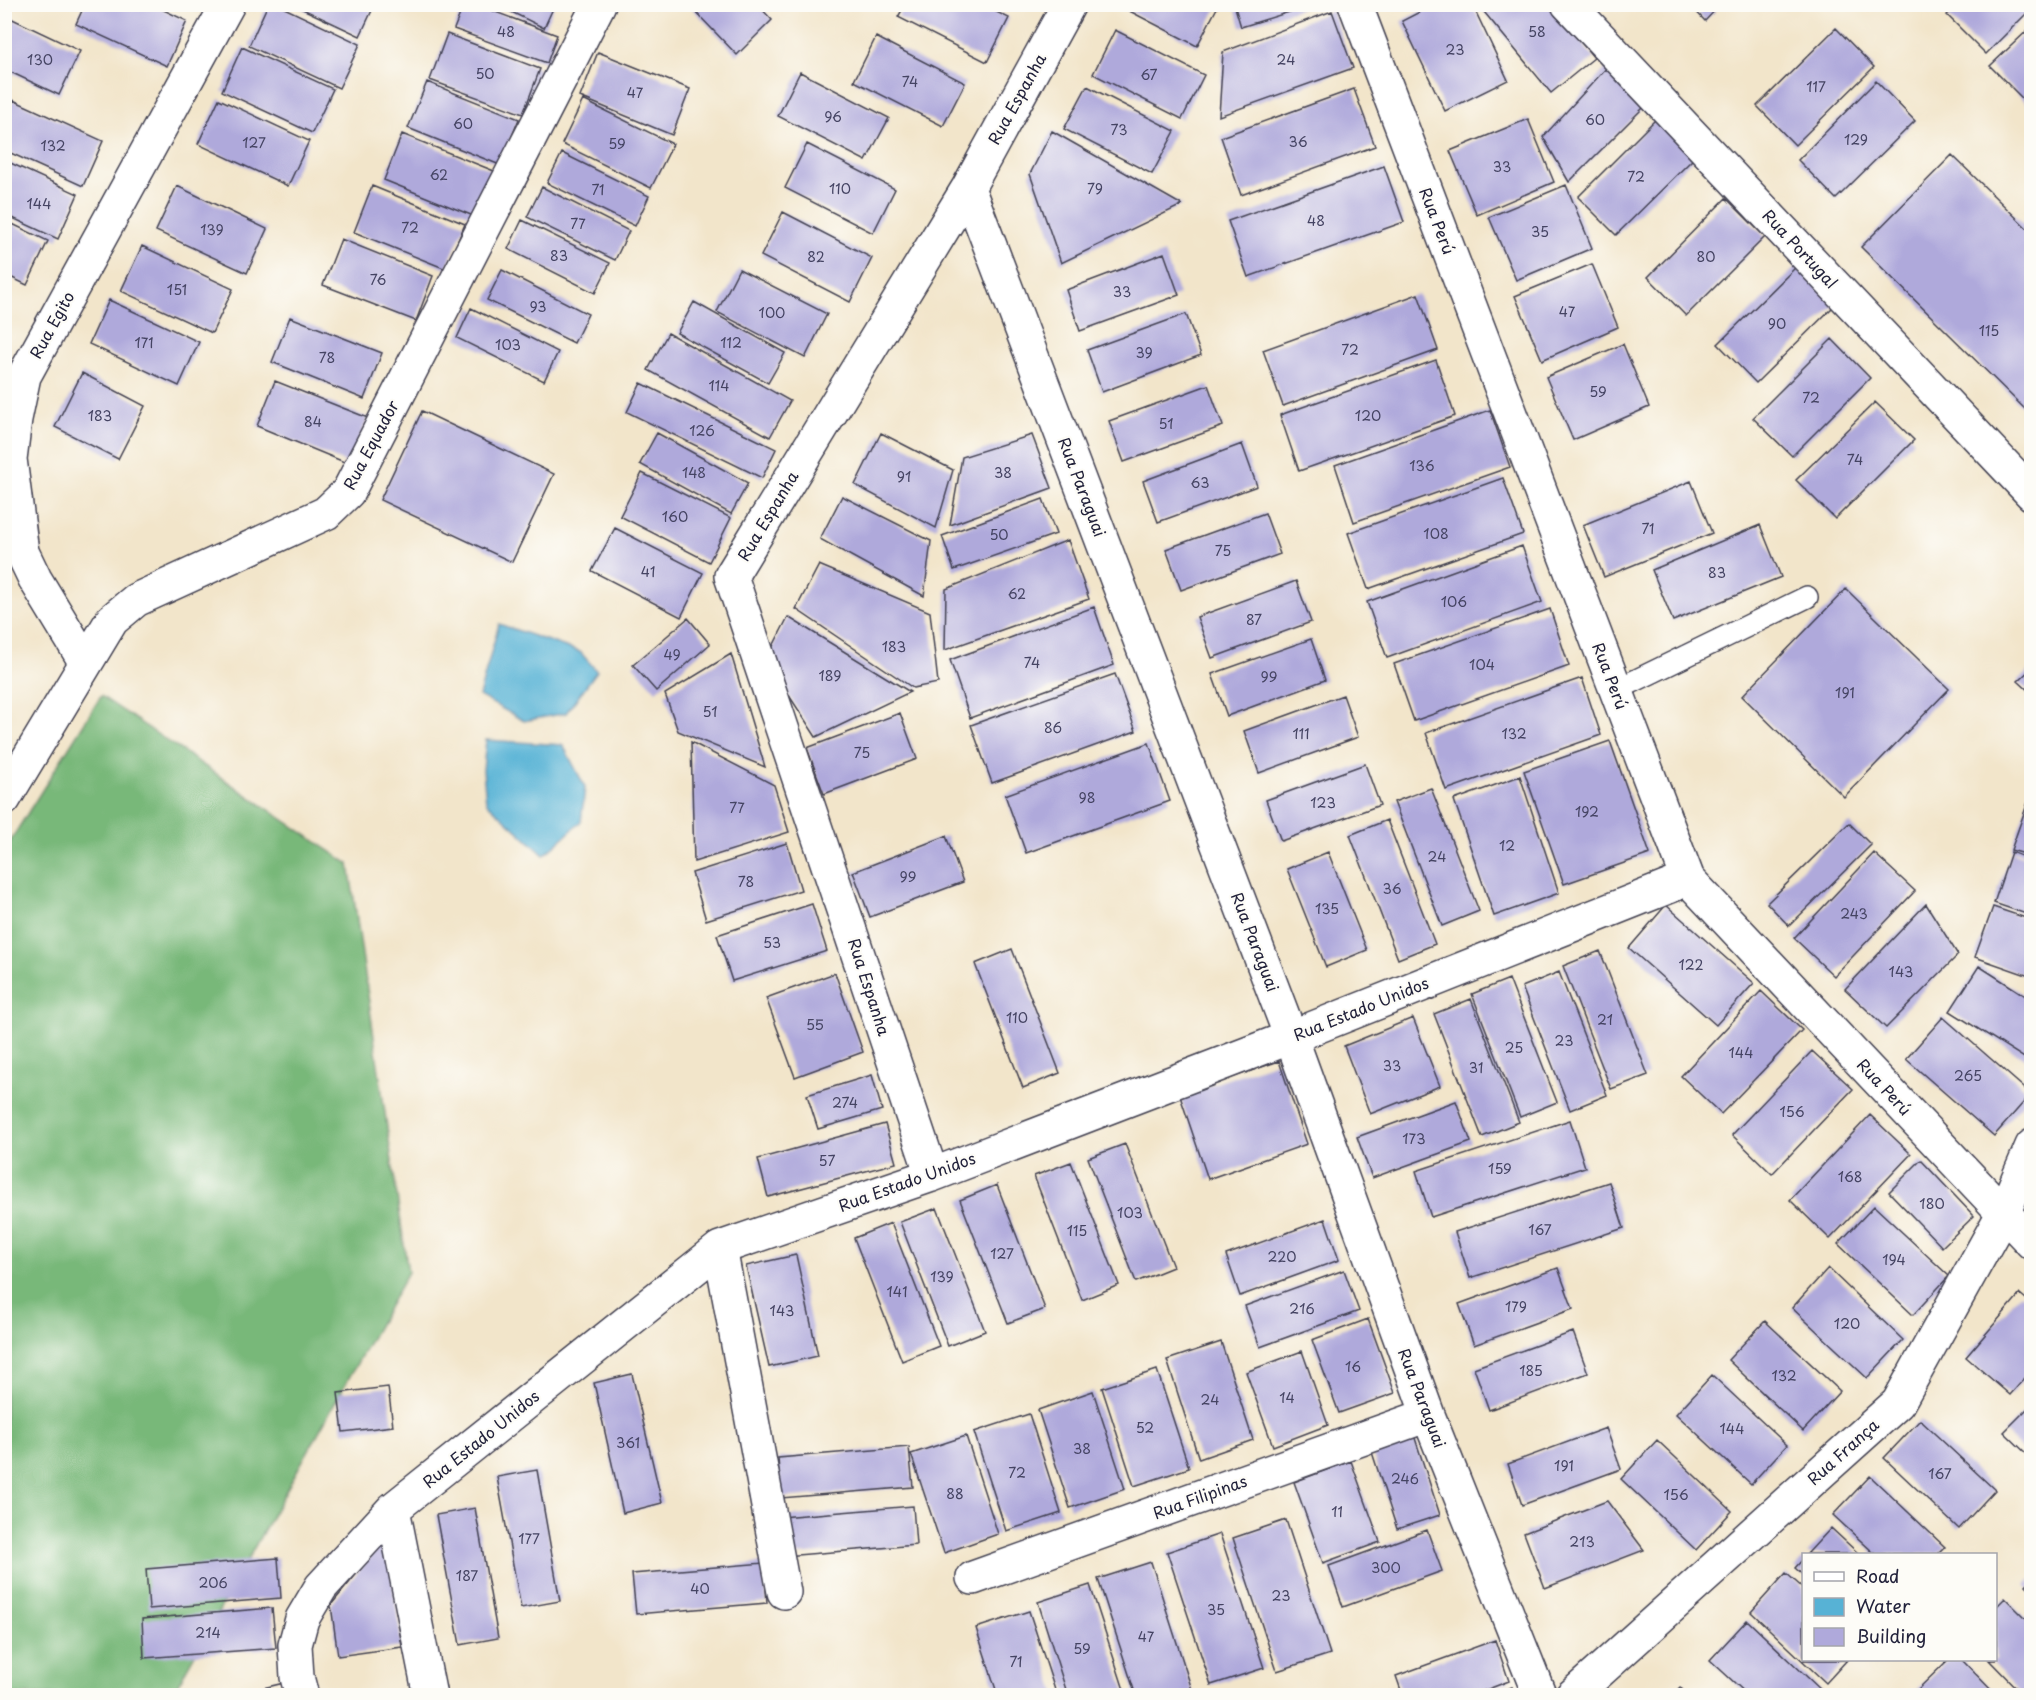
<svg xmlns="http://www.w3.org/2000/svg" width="2036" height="1700" font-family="'Playpen Sans',sans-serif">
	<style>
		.forest { fill: #78b879; stroke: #4d6d5a; stroke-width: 1.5 }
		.water { fill: #57b2d5; stroke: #3c6a88; stroke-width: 1.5 }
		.building { fill: #afa9db }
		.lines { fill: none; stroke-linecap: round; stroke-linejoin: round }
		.service-casing { stroke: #413f50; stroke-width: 24 }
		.minor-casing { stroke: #413f50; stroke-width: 36 }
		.service { stroke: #fff; stroke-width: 21 }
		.minor { stroke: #fff; stroke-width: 33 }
		.labels { text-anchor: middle; stroke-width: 4.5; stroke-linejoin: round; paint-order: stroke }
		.number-label { font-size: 14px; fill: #454463 }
		.street-label { font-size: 16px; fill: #22223b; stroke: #fdfcf7 }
	</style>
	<rect width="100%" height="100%" fill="#fdfcf7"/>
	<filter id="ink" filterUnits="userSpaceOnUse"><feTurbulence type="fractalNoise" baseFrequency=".0167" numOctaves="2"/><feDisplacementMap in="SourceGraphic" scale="12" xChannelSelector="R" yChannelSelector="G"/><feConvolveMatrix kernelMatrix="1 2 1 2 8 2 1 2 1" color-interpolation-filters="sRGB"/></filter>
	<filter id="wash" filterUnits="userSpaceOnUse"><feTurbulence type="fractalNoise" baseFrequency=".008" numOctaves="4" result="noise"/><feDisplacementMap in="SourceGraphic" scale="24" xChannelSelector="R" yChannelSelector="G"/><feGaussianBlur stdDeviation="1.35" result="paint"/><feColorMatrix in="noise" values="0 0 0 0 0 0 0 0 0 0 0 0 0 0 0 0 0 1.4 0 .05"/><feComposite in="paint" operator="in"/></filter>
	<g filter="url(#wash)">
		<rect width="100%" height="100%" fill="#f2e5ca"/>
		<path class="forest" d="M101,696L349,864L408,1272L172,1695H5L4,851Z"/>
		<path class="water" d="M499,624L580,652L597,671L566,713L524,721L479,696Z
			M486,740L563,745L585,787L581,822L544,855L486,802L483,770Z"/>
		<g id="blocks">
			<path class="building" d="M85,4H151L187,21L167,66L76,24Z
				M268,4H276L360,44L339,88L249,46Z
				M292,4H375L360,36Z
				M464,4H474L557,35L547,63L454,29Z
				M495,4H555L544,28Z
				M688,4H757L772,20L737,55Z
				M1116,4H1219L1197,46Z
				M1234,4H1312V5L1241,27Z
				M1435,4H1472L1508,80L1445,111L1402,21Z
				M1483,4H1550L1594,58L1551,93L1480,7Z
				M1689,4H1721L1705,21Z
				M1958,4H2032V8L1986,54L1947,15Z
				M905,5H982L1009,18L987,62L898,17Z
				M1332,11L1353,68L1219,116L1223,52Z
				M4,15L80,51L59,95L4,69Z
				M2032,26V103L2029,105L1990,66Z
				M1836,28L1874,67L1795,145L1757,106Z
				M1115,30L1204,75L1182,119L1093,74Z
				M447,34L540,69L523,114L430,80Z
				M876,37L965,83L943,126L854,81Z
				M242,47L333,89L312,133L222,91Z
				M598,52L690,89L672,135L580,97Z
				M1610,64L1648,103L1569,182L1543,137Z
				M800,72L889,118L866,161L778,116Z
				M1876,81L1915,121L1836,199L1798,160Z
				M427,82L519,119L500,165L408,128Z
				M1087,86L1175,131L1152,174L1064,129Z
				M1354,89L1375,146L1241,195L1221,137Z
				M219,99L309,141L288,186L198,144Z
				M13,100L103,141L83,186L4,150V118Z
				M583,100L673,144L651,188L562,144Z
				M1657,118L1695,157L1616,235L1578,197Z
				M1528,119L1554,182L1477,215L1450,151Z
				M1052,131L1182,205L1061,263L1030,174Z
				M402,134L494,171L476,217L384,180Z
				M807,144L895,189L873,233L785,188Z
				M562,153L649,196L635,226L547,183Z
				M1952,155L2032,233V416L1861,247Z
				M4,160L78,194L58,239L4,214Z
				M1384,166L1404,222L1248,277L1228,221Z
				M1566,185L1592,248L1516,280L1489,217Z
				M177,186L267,229L247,273L156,231Z
				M372,186L465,224L446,269L354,232Z
				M542,187L629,231L615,260L527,217Z
				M1726,198L1765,237L1686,316L1648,277Z
				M783,212L872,258L850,302L761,256Z
				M4,220L48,241L27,285L4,274Z
				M522,220L610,263L595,293L508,249Z
				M341,239L433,276L416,321L323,285Z
				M142,246L233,289L212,333L121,291Z
				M1164,253L1179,295L1080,331L1066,290Z
				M1592,264L1618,327L1542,360L1515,296Z
				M1797,266L1835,305L1756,383L1718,344Z
				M739,269L827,314L805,358L717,312Z
				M502,270L588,314L574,343L487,300Z
				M1418,294L1438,350L1283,406L1263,350Z
				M109,300L199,342L179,386L89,344Z
				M694,302L785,353L768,383L677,333Z
				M471,308L558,352L544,381L457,338Z
				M1186,314L1201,355L1102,392L1087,350Z
				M290,317L382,353L364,399L272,362Z
				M668,333L790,401L770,437L648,370Z
				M1832,339L1870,378L1792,456L1753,418Z
				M1623,344L1649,407L1573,440L1546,377Z
				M1436,360L1455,416L1299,471L1280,415Z
				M82,373L145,406L118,459L55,427Z
				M275,381L368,418L349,464L257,426Z
				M641,383L776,449L762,478L627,412Z
				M1208,385L1223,426L1124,462L1109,421Z
				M1875,402L1914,440L1835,519L1796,480Z
				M1490,410L1510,467L1354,522L1335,465Z
				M422,411L554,474L512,562L380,500Z
				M657,433L748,483L731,514L640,464Z
				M881,433L953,470L936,528L855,485Z
				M1032,435L1052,488L950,525L962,457Z
				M1242,444L1257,486L1158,522L1143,481Z
				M642,473L731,518L709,562L620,516Z
				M1503,478L1523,534L1368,589L1348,533Z
				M1691,481L1712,533L1604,577L1583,525Z
				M842,496L931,541L924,596L820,539Z
				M1043,499L1056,534L954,570L942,536Z
				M1265,513L1280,554L1181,590L1166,549Z
				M1760,525L1781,577L1673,621L1652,570Z
				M615,528L703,573L681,617L592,571Z
				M1068,540L1089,599L945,650L946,589Z
				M1522,546L1542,602L1387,658L1367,602Z
				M819,565L930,612L938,683L913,688L796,609Z
				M1296,581L1311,622L1212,658L1197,617Z
				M1846,589L1949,689L1844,797L1742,696Z
				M1094,607L1114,665L970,718L950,660Z
				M1550,609L1569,666L1414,721L1394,664Z
				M788,617L910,692L816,737L766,660Z
				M688,618L710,644L656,691L633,665Z
				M1311,639L1325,680L1227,716L1212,674Z
				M731,654L765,767L678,731L665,694Z
				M2032,668V694L2018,681Z
				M1115,674L1136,731L992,783L971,725Z
				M1582,678L1601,735L1446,790L1426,733Z
				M1343,695L1358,737L1259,773L1244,731Z
				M900,713L917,759L824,794L807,748Z
				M1610,741L1650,854L1564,884L1524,771Z
				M691,742L774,785L789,832L694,862Z
				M1149,743L1170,801L1026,853L1005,795Z
				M1365,764L1380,805L1281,841L1266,800Z
				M1520,776L1559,893L1494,916L1454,800Z
				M1431,788L1479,911L1442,926L1394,802Z
				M2029,799L2032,800V856L2011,850Z
				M1387,820L1435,944L1398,959L1350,835Z
				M1849,823L1871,845L1789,926L1767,903Z
				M946,836L963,882L870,917L853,872Z
				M787,843L801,890L706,920L692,873Z
				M1328,852L1367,950L1326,967L1287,869Z
				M2011,852L2032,860V916L1994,903Z
				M1874,853L1915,891L1834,976L1794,938Z
				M812,904L827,951L732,981L717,935Z
				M1926,904L1958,955L1886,1028L1845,989Z
				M1666,905L1754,983L1716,1025L1629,948Z
				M1993,907L2032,920V977L1975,957Z
				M1012,949L1060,1073L1023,1088L975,964Z
				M1600,951L1648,1075L1611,1089L1563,966Z
				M1979,966L2032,1000V1063L1950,1011Z
				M1559,972L1607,1095L1570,1110L1522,987Z
				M835,973L863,1052L795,1077L766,998Z
				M1509,979L1557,1102L1520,1117L1472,994Z
				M1761,991L1802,1030L1721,1114L1681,1076Z
				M1471,999L1519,1122L1482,1137L1434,1014Z
				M1943,1017L2031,1094L1994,1136L1906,1059Z
				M1413,1018L1440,1086L1370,1114L1344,1046Z
				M1812,1051L1853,1089L1772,1174L1732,1135Z
				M1279,1061L1307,1144L1208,1179L1180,1096Z
				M872,1075L882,1110L818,1129L807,1095Z
				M1456,1101L1471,1142L1372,1178L1357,1137Z
				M1870,1115L1911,1154L1830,1239L1790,1200Z
				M1570,1120L1585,1167L1431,1217L1416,1171Z
				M885,1124L896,1163L768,1197L758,1159Z
				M1125,1144L1173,1267L1136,1282L1088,1158Z
				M1921,1160L1974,1216L1942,1247L1889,1192Z
				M1071,1162L1119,1285L1082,1300L1034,1176Z
				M1609,1182L1624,1228L1470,1278L1455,1232Z
				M997,1185L1045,1309L1008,1323L960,1200Z
				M1874,1206L1949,1276L1913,1315L1838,1244Z
				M937,1208L985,1331L948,1346L900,1222Z
				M1325,1219L1339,1260L1240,1296L1226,1255Z
				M891,1223L939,1346L902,1361L854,1238Z
				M796,1255L818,1356L769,1367L746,1266Z
				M1558,1268L1573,1309L1474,1345L1459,1304Z
				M1828,1268L1903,1340L1867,1378L1792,1308Z
				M1344,1270L1359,1311L1260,1347L1245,1306Z
				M2020,1294L2032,1304V1370L2010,1395L1966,1357Z
				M1368,1319L1395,1393L1339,1413L1312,1340Z
				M1765,1321L1840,1391L1803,1431L1728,1360Z
				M1573,1332L1588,1373L1489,1410L1474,1368Z
				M1221,1342L1253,1440L1199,1459L1167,1360Z
				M1302,1351L1328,1425L1273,1446L1246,1372Z
				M1157,1370L1189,1468L1134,1486L1102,1388Z
				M632,1374L662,1503L623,1513L594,1383Z
				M1712,1375L1787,1445L1751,1484L1676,1414Z
				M388,1387L393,1426L343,1432L338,1393Z
				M1093,1391L1125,1489L1070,1508L1038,1410Z
				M2032,1404V1459L2004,1432Z
				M1029,1414L1061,1513L1006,1531L974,1432Z
				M1920,1420L1995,1490L1959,1529L1884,1458Z
				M1606,1428L1621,1469L1522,1505L1508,1464Z
				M1412,1429L1440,1515L1397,1529L1369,1443Z
				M966,1436L998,1534L944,1553L911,1454Z
				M1657,1440L1732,1511L1696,1550L1621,1479Z
				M909,1447L913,1487L781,1498L778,1458Z
				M1351,1461L1380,1542L1323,1563L1294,1482Z
				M537,1470L560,1601L521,1608L497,1477Z
				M1870,1476L1945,1547L1938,1554H1875L1833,1515Z
				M1607,1501L1644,1550L1545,1588L1524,1533Z
				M913,1506L916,1545L785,1556L781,1517Z
				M475,1508L498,1638L460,1645L436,1515Z
				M1286,1520L1330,1654L1277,1671L1233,1538Z
				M1831,1528L1859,1554H1807Z
				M1427,1530L1442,1571L1343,1607L1329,1566Z
				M1220,1534L1264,1668L1211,1685L1167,1552Z
				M386,1538L402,1647L338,1656L331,1605Z
				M278,1558L281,1598L149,1609L146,1569Z
				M1804,1558V1576L1795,1568Z
				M1151,1562L1194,1696H1136L1098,1579Z
				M764,1563L767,1603L636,1614L632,1574Z
				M1786,1573L1804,1589V1660H1847L1826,1683L1751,1612Z
				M2032,1579V1591L2026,1585Z
				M1090,1585L1126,1696H1068L1038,1602Z
				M2005,1598L2032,1625V1696H2024L1989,1660H1996V1607Z
				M272,1608L276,1648L144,1658L142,1619Z
				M1029,1611L1057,1696H998L976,1628Z
				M1747,1620L1822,1691L1818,1696H1749L1710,1660Z
				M1495,1640L1509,1681L1470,1696H1403L1396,1676Z
				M1948,1660H1962L1997,1696H1920L1916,1691Z
				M284,1683L287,1696H234V1695Z
				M1512,1687L1515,1696H1491V1695Z
				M1680,1687L1688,1696H1671Z"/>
		</g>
	</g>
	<g filter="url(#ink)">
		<use href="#blocks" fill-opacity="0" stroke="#413f50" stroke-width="1.5"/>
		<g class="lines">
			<g class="service-casing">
				<path id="service" d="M1616,690L1807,597"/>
			</g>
			<g class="minor-casing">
				<path id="minor" d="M1355,4L1688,879L2032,1243
					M1568,4L2032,494
					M968,188L1291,1037L1428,1415L1540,1696
					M86,663L35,579L22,552L10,459L15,419L24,376L228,4
					M4,799L112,620L136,600L326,513L348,492L599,4
					M932,1175L731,576L968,188L1069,4
					M720,1248L784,1592
					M393,1509L430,1696
					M973,1578L1428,1415
					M302,1696L297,1677L295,1645L302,1619L321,1587L393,1509L720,1248L932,1175L1291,1037L1688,879
					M1572,1696L1898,1403L2003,1214L2032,1146"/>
			</g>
			<use href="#service" class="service"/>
			<use href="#minor" class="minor"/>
		</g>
	</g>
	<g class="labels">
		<g class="number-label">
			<text x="506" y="37">48</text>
			<text x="1537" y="37">58</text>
			<text x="1455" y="55">23</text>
			<text x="40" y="65">130</text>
			<text x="1286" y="65">24</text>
			<text x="485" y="79">50</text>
			<text x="1149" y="80">67</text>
			<text x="910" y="87">74</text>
			<text x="1816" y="92">117</text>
			<text x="635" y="98">47</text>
			<text x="833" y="122">96</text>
			<text x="1595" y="125">60</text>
			<text x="463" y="129">60</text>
			<text x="1119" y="135">73</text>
			<text x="1856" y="145">129</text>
			<text x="1298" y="147">36</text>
			<text x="254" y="148">127</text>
			<text x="617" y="149">59</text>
			<text x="53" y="151">132</text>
			<text x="1502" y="172">33</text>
			<text x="439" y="180">62</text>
			<text x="1636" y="182">72</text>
			<text x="840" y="194">110</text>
			<text x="1095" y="194">79</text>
			<text x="598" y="195">71</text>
			<text x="39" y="209">144</text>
			<text x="1316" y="226">48</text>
			<text x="578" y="229">77</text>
			<text x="410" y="233">72</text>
			<text x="212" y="235">139</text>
			<text x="1540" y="237">35</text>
			<text x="559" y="261">83</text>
			<text x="816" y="262">82</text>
			<text x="1706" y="262">80</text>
			<text x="378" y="285">76</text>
			<text x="177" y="295">151</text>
			<text x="1122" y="297">33</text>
			<text x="538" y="312">93</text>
			<text x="1567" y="317">47</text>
			<text x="772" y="318">100</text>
			<text x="1777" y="329">90</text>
			<text x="1989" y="336">115</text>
			<text x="144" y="348">171</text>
			<text x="731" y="348">112</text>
			<text x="508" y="350">103</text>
			<text x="1350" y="355">72</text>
			<text x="1144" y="358">39</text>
			<text x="327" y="363">78</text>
			<text x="719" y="391">114</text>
			<text x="1598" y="397">59</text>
			<text x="1811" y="403">72</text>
			<text x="100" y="421">183</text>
			<text x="1368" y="421">120</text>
			<text x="313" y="427">84</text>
			<text x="1166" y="429">51</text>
			<text x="702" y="436">126</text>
			<text x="1855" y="465">74</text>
			<text x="1422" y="471">136</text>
			<text x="694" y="478">148</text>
			<text x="1003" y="478">38</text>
			<text x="904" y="482">91</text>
			<text x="1200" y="488">63</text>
			<text x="675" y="522">160</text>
			<text x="1648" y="534">71</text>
			<text x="1436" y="539">108</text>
			<text x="999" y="540">50</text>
			<text x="1223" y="556">75</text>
			<text x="648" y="577">41</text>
			<text x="1717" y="578">83</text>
			<text x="1017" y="599">62</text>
			<text x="1454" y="607">106</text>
			<text x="1254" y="625">87</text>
			<text x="894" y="652">183</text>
			<text x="672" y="660">49</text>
			<text x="1032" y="668">74</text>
			<text x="1482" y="670">104</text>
			<text x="830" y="681">189</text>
			<text x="1269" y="682">99</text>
			<text x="1845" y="698">191</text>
			<text x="710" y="717">51</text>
			<text x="1053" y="733">86</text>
			<text x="1301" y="739">111</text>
			<text x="1514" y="739">132</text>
			<text x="862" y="758">75</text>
			<text x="1087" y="803">98</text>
			<text x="1323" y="808">123</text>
			<text x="737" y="813">77</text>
			<text x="1587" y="817">192</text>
			<text x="1507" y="851">12</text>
			<text x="1437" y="862">24</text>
			<text x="908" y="882">99</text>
			<text x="746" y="887">78</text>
			<text x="1392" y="894">36</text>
			<text x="1327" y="914">135</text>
			<text x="1854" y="919">243</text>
			<text x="772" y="948">53</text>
			<text x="1691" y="970">122</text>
			<text x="1901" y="977">143</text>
			<text x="1017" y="1023">110</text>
			<text x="1605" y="1025">21</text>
			<text x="815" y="1030">55</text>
			<text x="1564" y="1046">23</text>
			<text x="1514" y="1053">25</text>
			<text x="1741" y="1058">144</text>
			<text x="1392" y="1071">33</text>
			<text x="1476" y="1073">31</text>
			<text x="1968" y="1081">265</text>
			<text x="845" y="1108">274</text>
			<text x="1792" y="1117">156</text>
			<text x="1414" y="1144">173</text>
			<text x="827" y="1166">57</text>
			<text x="1500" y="1174">159</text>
			<text x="1850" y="1182">168</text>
			<text x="1932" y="1209">180</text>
			<text x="1130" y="1218">103</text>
			<text x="1540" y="1235">167</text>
			<text x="1077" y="1236">115</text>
			<text x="1002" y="1259">127</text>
			<text x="1282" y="1262">220</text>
			<text x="1894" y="1265">194</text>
			<text x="942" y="1282">139</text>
			<text x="897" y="1297">141</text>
			<text x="1516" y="1312">179</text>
			<text x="1302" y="1314">216</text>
			<text x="782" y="1316">143</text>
			<text x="1847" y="1329">120</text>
			<text x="1353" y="1372">16</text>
			<text x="1531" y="1376">185</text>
			<text x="1784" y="1381">132</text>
			<text x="1287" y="1403">14</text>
			<text x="1210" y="1405">24</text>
			<text x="1145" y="1433">52</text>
			<text x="1732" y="1434">144</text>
			<text x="628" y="1448">361</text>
			<text x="1082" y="1454">38</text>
			<text x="1564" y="1471">191</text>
			<text x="1017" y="1478">72</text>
			<text x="1940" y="1479">167</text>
			<text x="1405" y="1484">246</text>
			<text x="955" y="1499">88</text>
			<text x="1676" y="1500">156</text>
			<text x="1337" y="1517">11</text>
			<text x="529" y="1544">177</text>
			<text x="1582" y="1547">213</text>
			<text x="1386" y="1573">300</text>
			<text x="467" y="1581">187</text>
			<text x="213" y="1588">206</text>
			<text x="700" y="1594">40</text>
			<text x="1281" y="1601">23</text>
			<text x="1216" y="1615">35</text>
			<text x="208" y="1638">214</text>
			<text x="1146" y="1642">47</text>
			<text x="1082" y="1654">59</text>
			<text x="1016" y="1667">71</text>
		</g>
		<g class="street-label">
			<text transform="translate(1017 99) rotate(-61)" y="6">Rua Espanha</text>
			<text transform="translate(1437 221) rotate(69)" y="6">Rua Perú</text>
			<text transform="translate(1800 249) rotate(47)" y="6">Rua Portugal</text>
			<text transform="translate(52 325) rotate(-61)" y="6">Rua Egito</text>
			<text transform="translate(371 445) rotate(-62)" y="6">Rua Equador</text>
			<text transform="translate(1082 487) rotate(69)" y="6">Rua Paraguai</text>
			<text transform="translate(768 516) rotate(-59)" y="6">Rua Espanha</text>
			<text transform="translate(1610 676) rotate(69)" y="6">Rua Perú</text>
			<text transform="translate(1255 942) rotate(69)" y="6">Rua Paraguai</text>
			<text transform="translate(869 987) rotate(72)" y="6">Rua Espanha</text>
			<text transform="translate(1361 1009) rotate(-22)" y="6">Rua Estado Unidos</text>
			<text transform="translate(1884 1087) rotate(47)" y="6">Rua Perú</text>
			<text transform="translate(907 1182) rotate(-20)" y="6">Rua Estado Unidos</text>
			<text transform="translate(1422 1398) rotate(69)" y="6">Rua Paraguai</text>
			<text transform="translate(481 1439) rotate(-39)" y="6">Rua Estado Unidos</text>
			<text transform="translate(1843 1452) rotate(-42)" y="6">Rua França</text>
			<text transform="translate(1200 1497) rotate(-20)" y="6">Rua Filipinas</text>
		</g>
	</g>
	<rect width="2036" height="1700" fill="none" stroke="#fdfcf7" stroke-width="24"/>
	<rect x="1802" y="1553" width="195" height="108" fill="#fdfcf7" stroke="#a5a5ac" stroke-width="1.5"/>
	<rect x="1814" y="1572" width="30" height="9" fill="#ffffff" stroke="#a5a5ac" stroke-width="1.5"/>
	<text x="1856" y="1583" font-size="18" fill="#22223b">Road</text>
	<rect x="1814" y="1598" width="30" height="18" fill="#57b2d5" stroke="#a5a5ac" stroke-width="1.5"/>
	<text x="1856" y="1613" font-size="18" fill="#22223b">Water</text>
	<rect x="1814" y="1628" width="30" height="18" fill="#afa9db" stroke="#a5a5ac" stroke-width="1.5"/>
	<text x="1856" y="1643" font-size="18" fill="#22223b">Building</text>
</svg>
